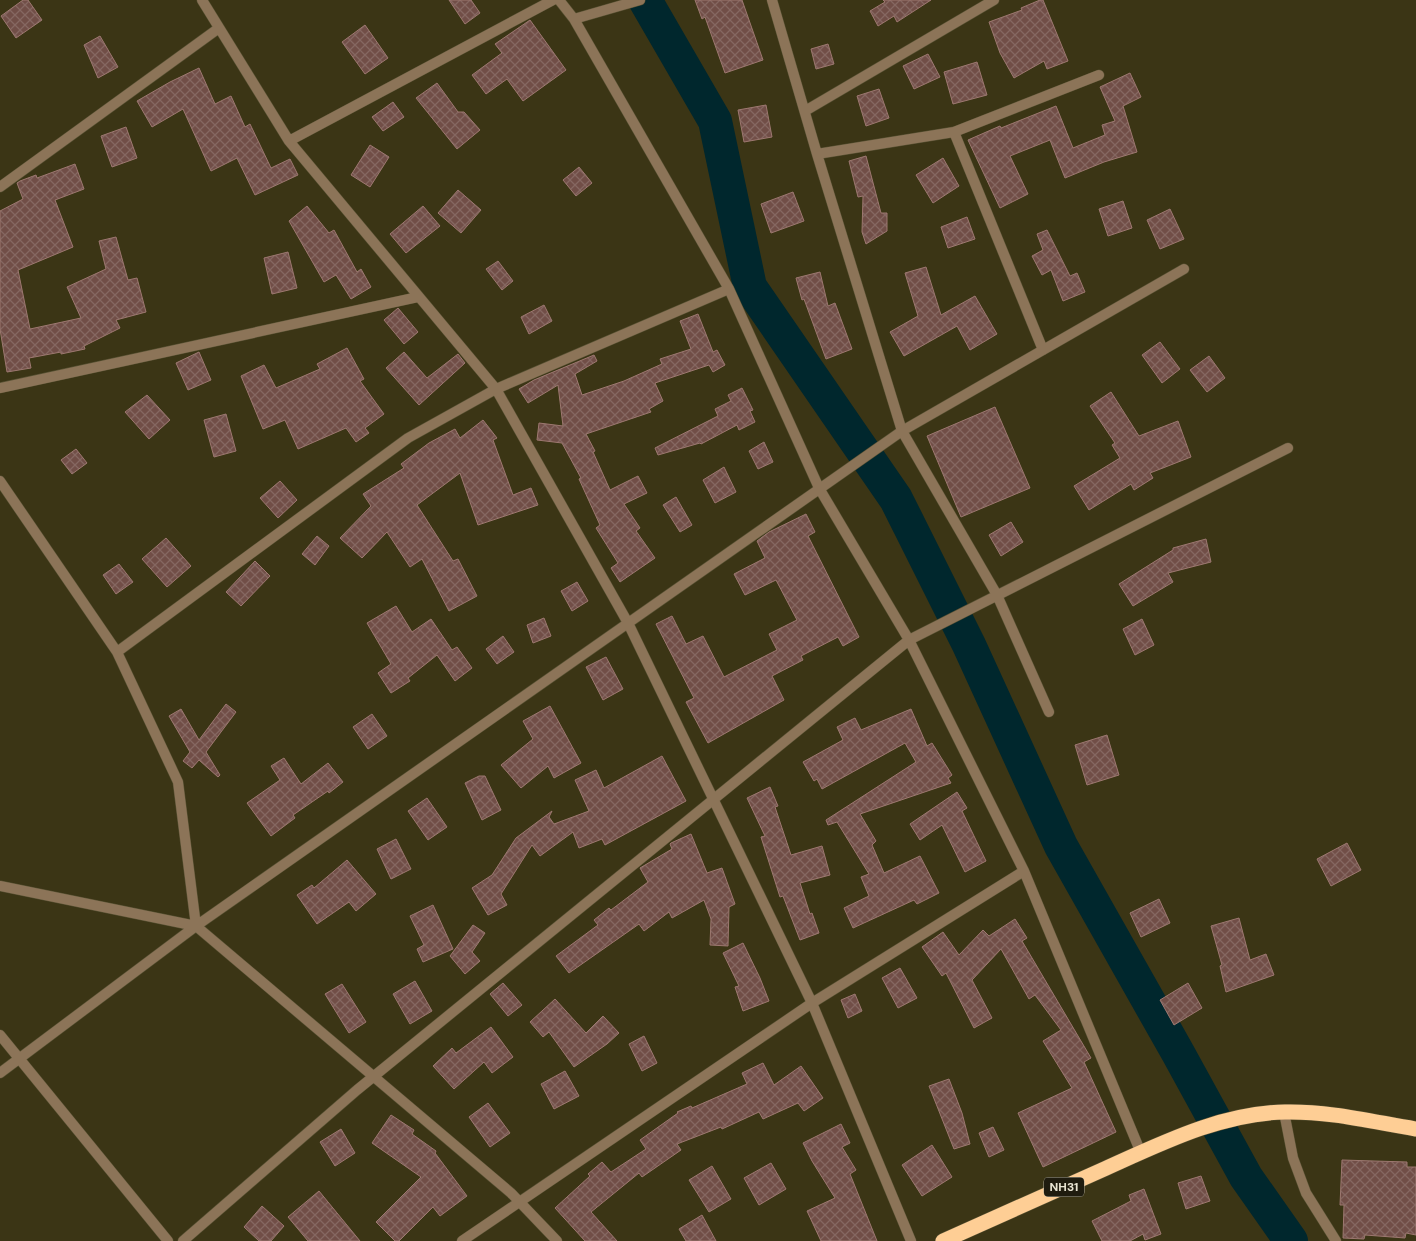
<svg xmlns="http://www.w3.org/2000/svg" width="1416" height="1241" font-family="'DM Sans',sans-serif">
	<style>
		.lines { fill: none; stroke-linecap: round; stroke-linejoin: round }
		.river { stroke: #00272d; stroke-width: 34 }
		.building { fill: url(#building-cross-hatch); stroke: #9d7870 }
		.street-casing { stroke: #575133; stroke-width: 11 }
		.highway-casing { stroke: #575133; stroke-width: 16 }
		.street { stroke: #8c7458; stroke-width: 10 }
		.highway { stroke: #fece95; stroke-width: 15 }
		.labels { text-anchor: middle; stroke-width: 4.5; stroke-linejoin: round; paint-order: stroke }
		.shield { fill: #1f1c0f; stroke: #aca898; stroke-width: 1 }
		.shield-label { font-size: 12px; font-weight: bold; fill: #e8e4d2 }
	</style>
	<defs>
		<pattern id="building-cross-hatch" width="8" height="8" patternUnits="userSpaceOnUse" patternTransform="scale(1.25)"><rect width="8" height="8" fill="#714e47"/><path d="M0 0l8 8M0 8l8-8" fill="none" stroke="#856761"/></pattern>
	</defs>
	<rect width="100%" height="100%" fill="#3b3515"/>
	<g class="lines">
		<path class="river" d="M645,0L715,121L750,287L896,499L969,645L1061,846L1178,1053L1246,1177L1291,1241"/>
	</g>
	<path class="building" d="M23,0H28L42,20L16,38L1,16Z
		M449,0H471L480,13L465,24Z
		M695,0H742L763,60L725,73L705,17L702,19Z
		M883,0H931L897,22L894,16L878,26L870,11L885,2Z
		M1040,0H1043L1068,61L1047,69L1044,61L1014,78L1000,53L989,22L1022,10L1021,8Z
		M530,20L566,70L523,101L507,79L486,94L472,75L502,53L495,44Z
		M365,25L388,58L365,74L342,42Z
		M100,36L118,67L98,78L84,45Z
		M828,44L834,64L816,69L811,49Z
		M928,54L940,77L914,89L903,66Z
		M977,62L987,95L953,104L944,72Z
		M199,68L215,104L231,96L245,127L250,124L271,168L290,159L298,175L255,195L237,158L211,171L183,109L152,127L137,101L170,82Z
		M1130,73L1141,97L1123,106L1137,152L1104,162L1065,178L1050,140L1010,156L1028,194L1000,208L968,140L1000,126L1001,128L1056,106L1073,148L1105,135L1102,125L1115,121L1100,87Z
		M437,83L458,112H464L480,130L457,149L416,98Z
		M879,89L889,118L866,126L857,96Z
		M393,102L404,117L383,131L372,117Z
		M766,105L772,137L744,142L738,110Z
		M126,127L137,158L112,167L101,136Z
		M370,145L389,157L370,187L351,175Z
		M866,156L881,213H887V231L866,244L862,232L863,196L858,197L849,161Z
		M943,158L959,186L933,203L916,175Z
		M75,164L84,189L55,200L73,247L18,270L30,329L81,318L67,287L106,269L99,241L116,237L128,280L137,278L146,312L116,320L120,328L84,346L85,349L61,354V352L29,358L31,368L7,372L0,329V211L23,199L17,183L20,181L36,175L37,178Z
		M579,167L592,183L576,196L563,180Z
		M458,190L481,210L461,233L438,213Z
		M793,192L804,221L771,233L761,204Z
		M1123,201L1132,228L1108,236L1099,209Z
		M307,206L329,233L334,230L357,272L361,269L371,287L351,299L336,275L324,282L289,221Z
		M423,206L440,226L406,253L390,234Z
		M1170,209L1184,239L1160,249L1147,220Z
		M967,217L975,239L948,248L941,227Z
		M1047,230L1070,276L1077,273L1085,292L1063,301L1051,270L1042,275L1032,256L1043,250L1037,234Z
		M288,252L297,288L272,294L264,258Z
		M498,261L513,281L502,290L486,269Z
		M926,267L941,315L975,296L997,334L970,350L957,326L904,356L890,332L918,316L905,273Z
		M820,272L828,306L835,303L852,349L826,359L804,299L802,300L796,278Z
		M544,305L552,321L529,334L521,317Z
		M398,308L418,332L404,344L384,320Z
		M698,314L713,352L717,350L725,365L713,372L709,365L655,383L663,401L649,409L651,412L586,434L595,451L593,452L610,490L638,476L647,493L624,504L640,528L636,531L655,558L620,582L611,568L618,563L596,528L600,525L579,479L581,478L562,443L537,440L539,423L563,426L558,385L528,403L519,389L534,380L594,355L597,361L575,374L582,395L624,381L662,364L660,359L691,349L680,321Z
		M1160,342L1180,369L1162,383L1142,355Z
		M347,348L364,379L360,381L384,414L365,428L369,433L356,442L346,428L298,449L285,420L263,429L241,376L264,365L276,388L320,369L317,364Z
		M199,352L211,380L188,390L176,363Z
		M404,352L427,378L458,354L465,363L419,405L386,368Z
		M1209,356L1225,378L1207,392L1190,370Z
		M742,388L753,410L750,411L755,422L739,430L737,425L701,444L700,443L658,455L655,448L718,416L715,409L731,401L728,395Z
		M1111,392L1139,436L1178,421L1191,457L1150,473L1153,478L1134,490L1131,484L1089,510L1074,486L1120,458L1112,445L1115,443L1090,406Z
		M147,395L170,420L149,439L125,412Z
		M995,407L1030,488L961,517L927,436Z
		M226,414L236,451L214,457L204,420Z
		M483,420L497,438L493,440L513,495L531,488L538,505L478,525L460,473L417,505L453,561L458,559L477,596L449,611L422,559L410,567L387,532L362,558L340,538L371,506L363,494L404,468L401,464L429,443L455,429L460,438Z
		M764,442L773,462L758,469L749,451Z
		M76,449L87,463L72,474L61,460Z
		M724,467L736,492L715,503L703,480Z
		M280,481L297,500L278,518L260,498Z
		M676,497L692,525L680,532L663,505Z
		M806,514L815,532L808,536L859,637L843,646L838,637L801,656L803,660L772,676L784,700L708,743L686,702L694,698L656,624L672,616L686,644L703,636L724,677L777,650L769,634L797,620L776,580L745,595L734,574L765,558L757,541L769,532Z
		M1011,522L1023,542L1001,556L989,535Z
		M317,536L329,546L315,565L302,554Z
		M166,538L191,566L167,587L142,559Z
		M1206,539L1211,562L1168,573L1173,582L1133,606L1119,584L1173,550V548Z
		M255,561L270,576L241,606L226,592Z
		M119,564L133,582L116,594L103,575Z
		M577,582L588,601L572,611L561,591Z
		M396,606L412,632L431,619L452,650L457,647L472,668L455,681L437,655L408,678L410,681L391,693L378,673L391,664L367,623Z
		M544,618L551,636L533,643L527,625Z
		M1142,619L1154,645L1135,655L1123,629Z
		M503,636L514,652L497,664L486,649Z
		M606,657L623,689L603,700L586,667Z
		M226,704L236,712L206,752L220,775L218,777L199,760L192,768L183,761L190,752L169,716L181,709L199,740Z
		M550,706L581,763L554,778L548,766L521,788L501,765L533,739L523,721Z
		M911,709L927,746L932,743L952,775L948,778L951,783L860,814L876,841L872,845L884,873L920,856L939,893L917,904L914,900L853,928L844,908L869,896L861,877L869,874L837,822L828,825L826,820L916,762L905,743L822,789L817,779L814,781L803,762L843,740L837,727L855,718L861,730Z
		M372,714L387,736L368,749L353,727Z
		M1107,735L1119,775L1087,785L1075,745Z
		M662,756L686,801L605,845L602,839L579,848L573,832L540,856L532,845L501,894L507,905L488,915L472,888L492,875L516,838L552,811L549,817L554,824L589,811L575,780L596,770L604,788Z
		M284,758L301,784L328,763L343,782L329,793L328,791L293,815L295,818L271,836L247,803L280,780L271,766Z
		M479,776H485L501,810L482,820L465,783Z
		M770,787L778,806L775,807L791,855L822,846L830,875L800,883L810,914L812,913L819,933L800,940L783,896L780,897L761,837L765,836L747,798Z
		M957,792L967,808L962,811L986,861L965,872L942,825L920,840L910,824Z
		M427,798L447,827L428,840L408,811Z
		M691,834L707,873L722,868L735,904L729,907L728,946L710,945L711,919L704,900L672,918L669,912L644,931L639,924L569,973L556,956L598,925L594,920L609,908L611,910L648,882L640,868L672,849L670,844L671,843Z
		M396,839L411,869L391,879L377,849Z
		M1347,843L1361,870L1331,886L1317,859Z
		M347,860L376,894L356,911L349,902L317,924L297,895L312,885L314,888Z
		M1159,899L1170,923L1141,937L1130,913Z
		M433,905L453,949L423,962L417,949L424,945L410,916Z
		M1239,918L1250,960L1266,954L1274,975L1226,992L1220,966L1222,965L1211,926Z
		M1015,919L1027,938L1022,941L1091,1058L1084,1062L1116,1132L1043,1167L1018,1113L1072,1088L1043,1041L1061,1030L1035,995L1029,999L1001,949L972,980L992,1018L974,1028L946,973L942,976L922,947L943,932L959,955L983,930L989,936Z
		M473,925L485,933L472,952L480,961L465,974L450,956Z
		M743,943L760,978L769,1001L743,1011L735,987L739,986L723,953Z
		M900,968L917,998L898,1008L882,978Z
		M415,981L432,1011L410,1024L393,994Z
		M503,983L522,1005L508,1016L490,994Z
		M1188,983L1202,1008L1174,1025L1160,1000Z
		M342,984L366,1022L349,1033L325,994Z
		M855,994L862,1011L848,1018L841,1000Z
		M555,999L586,1033L603,1016L619,1033L607,1044L574,1067L549,1032L543,1037L530,1022Z
		M491,1027L513,1057L492,1073L484,1062L454,1089L433,1066L452,1048L456,1053Z
		M644,1036L657,1063L642,1071L629,1044Z
		M763,1063L774,1085L801,1066L823,1098L804,1111L798,1103L763,1119L759,1112L722,1129L721,1127L677,1144L681,1150L642,1177L639,1173L591,1212L617,1241H585L555,1208L590,1176L588,1174L602,1162L611,1172L646,1149L640,1140L678,1113L677,1112L691,1106L692,1108L747,1084L742,1073Z
		M565,1071L579,1096L554,1109L541,1084Z
		M949,1079L962,1113L970,1144L954,1149L929,1086Z
		M488,1103L510,1133L490,1147L469,1117Z
		M391,1115L414,1130L412,1134L436,1151L435,1153L467,1196L440,1216L433,1207L399,1241H395L376,1222L421,1177L372,1143Z
		M841,1124L850,1143L842,1147L856,1170L850,1174L877,1241H821L807,1211L835,1198L812,1161L803,1143Z
		M993,1127L1004,1150L989,1157L979,1133Z
		M341,1129L355,1153L335,1166L320,1142Z
		M932,1145L952,1177L922,1196L902,1165Z
		M1342,1160L1407,1162V1167H1416V1235L1406,1233L1405,1238L1365,1235L1364,1239L1343,1238L1344,1205H1340Z
		M771,1163L786,1189L759,1205L744,1178Z
		M712,1166L731,1199L709,1212L689,1180Z
		M1201,1176L1210,1201L1186,1209L1178,1183Z
		M1144,1189L1161,1234L1145,1240L1143,1234L1130,1241H1102L1092,1221L1131,1201L1129,1195Z
		M319,1191L328,1202L360,1241H308L288,1217Z
		M262,1206L284,1226L271,1241H259L244,1227Z
		M702,1215L716,1241H686L679,1229Z"/>
	<g class="lines">
		<g class="street-casing">
			<path id="street" d="M202,0L289,141L496,389L628,623L812,1003L911,1241
				M559,0L574,19L729,289L819,488L909,640L1024,871L1141,1153
				M772,0L817,154L902,431L997,595L1049,712
				M574,19L640,0
				M805,111L994,0
				M954,132L1043,350
				M289,141L553,0
				M817,154L954,132L1099,75
				M0,187L219,28
				M0,388L418,297
				M0,481L117,652L178,782L196,926
				M117,652L408,438L496,389L729,289
				M0,886L196,926L511,1193L557,1241
				M0,1035L168,1241
				M0,1073L196,926L902,431L1184,269
				M1284,1112L1293,1158L1306,1193L1336,1241
				M183,1241L357,1090L909,640L1288,448
				M462,1241L812,1003L1024,871"/>
		</g>
		<g class="highway-casing">
			<path id="highway" d="M943,1241C996,1217 1049,1194 1102,1170C1160,1144 1221,1113 1285,1112C1329,1111 1373,1122 1416,1129"/>
		</g>
		<use href="#street" class="street"/>
		<use href="#highway" class="highway"/>
	</g>
	<g class="labels">
		<rect class="shield" x="1044" y="1177.5" width="40" height="19" rx="4"/>
		<g class="shield-label">
			<text x="1064" y="1191">NH31</text>
		</g>
	</g>
</svg>
